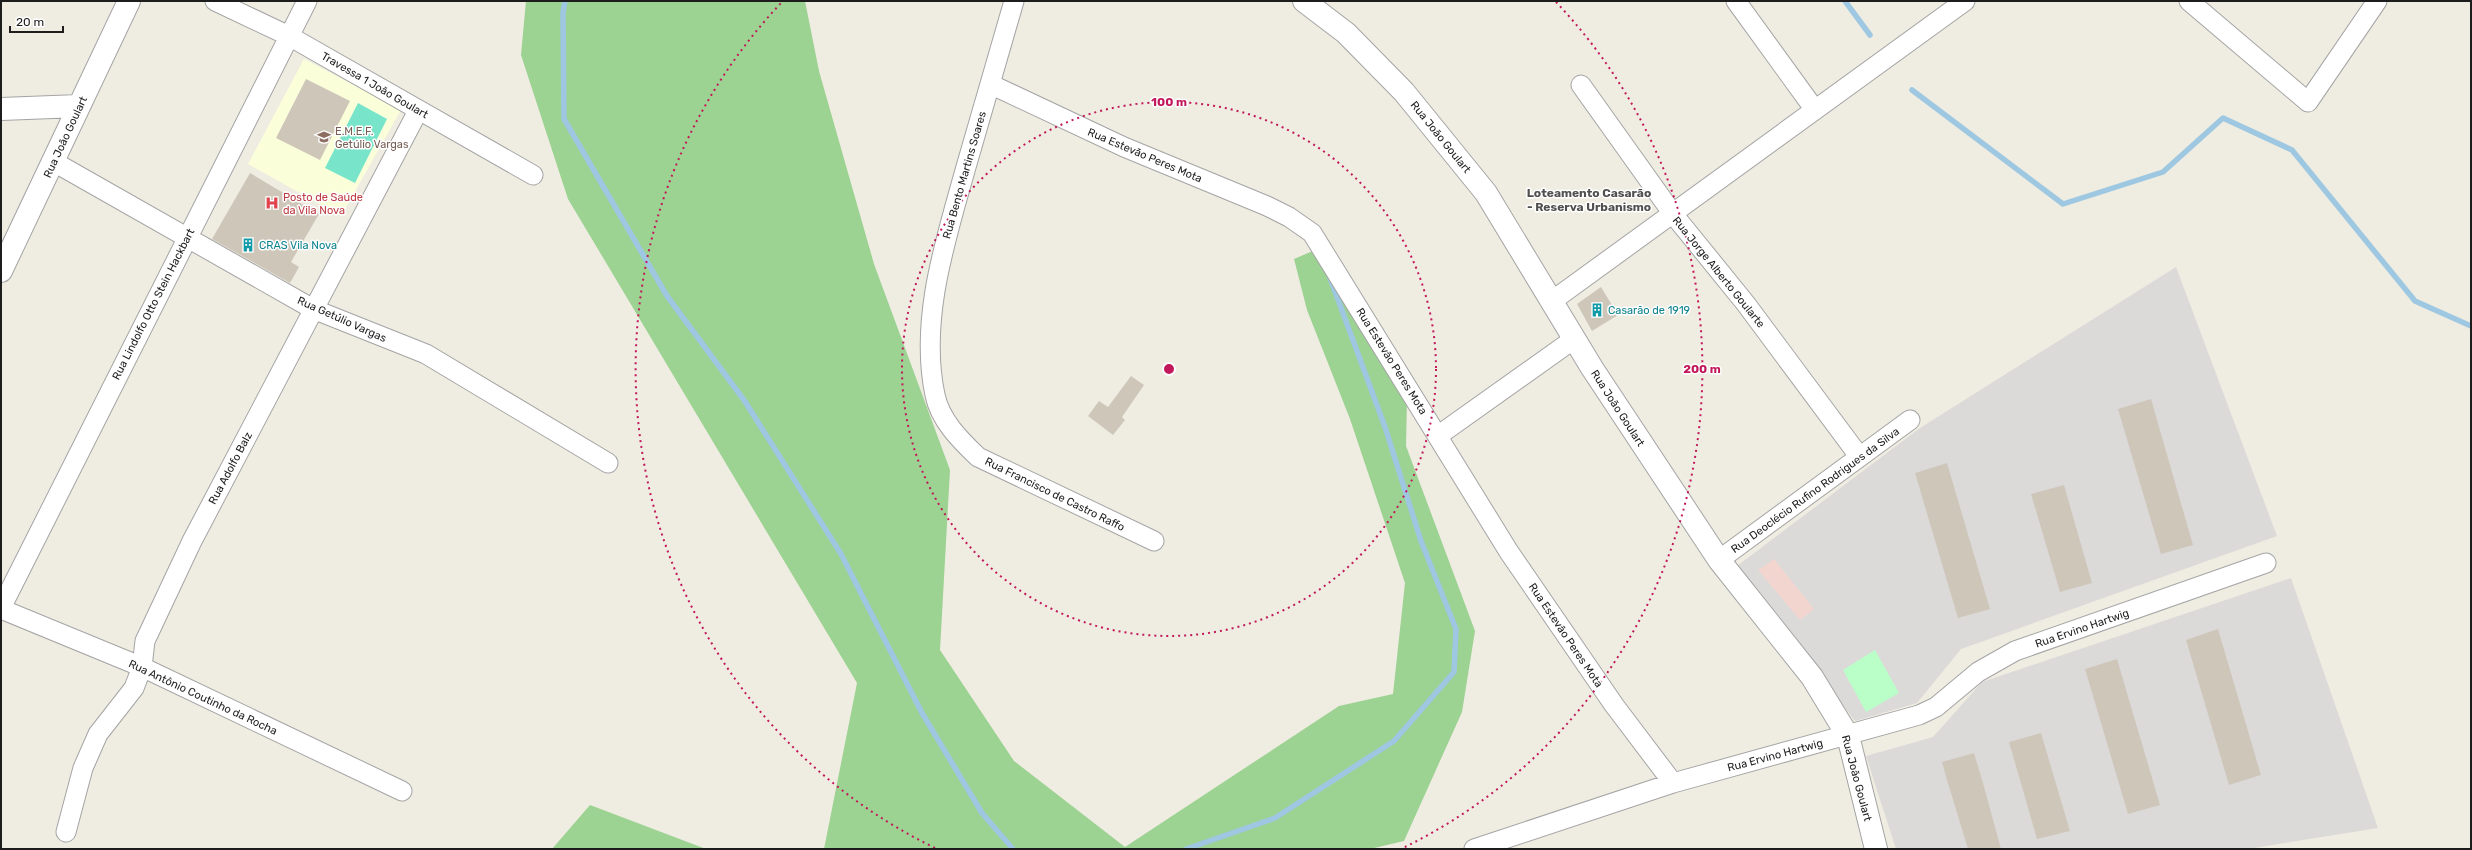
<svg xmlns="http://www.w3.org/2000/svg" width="2472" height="850" font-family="Rubik,sans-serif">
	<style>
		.residential { fill: #dbdad9 }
		.commercial { fill: #f2d5cf }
		.education { fill: #faffda }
		.forest { fill: #9cd292 }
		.park { fill: #bafec8 }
		.pitch { fill: #78e5ca }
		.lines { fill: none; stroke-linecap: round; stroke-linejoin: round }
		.stream { stroke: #9ec8e1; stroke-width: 5.5 }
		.building { fill: #cfc6ba }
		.minor-casing { stroke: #a4a4a4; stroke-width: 21 }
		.tertiary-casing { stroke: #a4a4a4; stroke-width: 24 }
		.minor { stroke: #fff; stroke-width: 19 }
		.tertiary { stroke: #fff; stroke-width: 22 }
		.ring { fill: none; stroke: #c2185b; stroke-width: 2; stroke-dasharray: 2 4 }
		.labels { text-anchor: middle; stroke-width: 3; stroke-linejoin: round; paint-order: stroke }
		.street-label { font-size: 11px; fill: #1d1d1d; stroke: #fff }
		.education-label { font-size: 11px; fill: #785e54; stroke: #fff; text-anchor: start }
		.health-label { font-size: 11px; fill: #be3a42; stroke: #fff; text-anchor: start }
		.culture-label { font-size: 11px; fill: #0d838f; stroke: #fff; text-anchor: start }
		.neighbourhood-label { font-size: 12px; font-weight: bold; fill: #505050; stroke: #fff }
		.centre { fill: #c2185b; stroke: #fff; stroke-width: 2 }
		.ring-label { font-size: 12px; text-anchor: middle; font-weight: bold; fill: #c2185b; stroke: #fff; stroke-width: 3; stroke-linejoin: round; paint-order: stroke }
	</style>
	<rect width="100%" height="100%" fill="#efece1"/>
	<path class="residential" d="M2176,267L2277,536L1961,649L1917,703L1855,721L1737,566L1920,428Z
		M2291,578L2378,828L2248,849H1896L1866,756L1933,737L1982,682Z"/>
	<path class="commercial" d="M1774,559L1814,609L1800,620L1758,570Z"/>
	<path class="education" d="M304,59L401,110L341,216L248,164Z"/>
	<path class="forest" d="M526,1H805L819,71L874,264L950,470L940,650L1014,761L1125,847L1339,706L1393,694L1405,583L1350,419L1307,310L1294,259L1315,250L1407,398L1406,446L1475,631L1462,712L1404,841L1370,849H824L857,683L568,199L521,55Z
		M590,805L706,849H552Z"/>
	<path class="park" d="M1875,650L1899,693L1866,712L1843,670Z"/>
	<path class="pitch" d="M358,103L387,119L355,183L325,168Z"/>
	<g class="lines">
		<path class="stream" d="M565,1L563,13L564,119L667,296L744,400L841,554L922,713L982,813L1013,849
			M1845,1L1870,35
			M1912,90L2063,204L2163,172L2223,118L2292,150L2415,301L2471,326
			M1186,849L1275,818L1394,741L1454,672L1456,629L1421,541L1385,427L1330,278"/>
	</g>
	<path class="building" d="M306,79L350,101L320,160L276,138Z
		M250,173L319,214L291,262L299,267L290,283L212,239Z
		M1601,287L1618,315L1592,331L1577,304Z
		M1131,376L1144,385L1122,417L1125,420L1113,435L1088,416L1099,401L1108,407Z
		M2151,399L2193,545L2161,554L2118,409Z
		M1947,463L1990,609L1958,618L1915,473Z
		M2064,485L2092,583L2060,592L2031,494Z
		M2218,629L2261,775L2229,785L2186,640Z
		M2117,659L2160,805L2128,814L2085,669Z
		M2041,733L2070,831L2037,839L2009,742Z
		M1974,753L1983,783L2001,849H1968L1947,780L1942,762Z"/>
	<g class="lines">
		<g class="minor-casing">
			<path id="minor" d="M215,1L289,36L533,175
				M1014,1C998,56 982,111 966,167C946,239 919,319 935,395C940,420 960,440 978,457L1154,541
				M1736,1L1815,110
				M2189,1L2308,102L2377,1
				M990,84L1124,147L1267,206L1289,217L1312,233L1509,552L1614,705L1673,783
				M1581,85L1673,214L1746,304L1859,456
				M54,162L313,309L426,354L608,463
				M1552,301L1965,1
				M1439,435L1574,339
				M1719,560L1910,420
				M1,608L307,1
				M1,609L142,667L402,791
				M66,832L83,768L98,734L134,688L142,667L145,641L192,541L418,111
				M1474,849L1673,783L1919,715L1936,707L1978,672L2015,651L2266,563"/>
		</g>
		<g class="tertiary-casing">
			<path id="tertiary" d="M1304,1L1346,33L1404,92L1486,193L1592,368L1719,560L1812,677L1848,736L1876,849
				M1,109L79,106
				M1,271L129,1"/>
		</g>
		<use href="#minor" class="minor"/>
		<use href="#tertiary" class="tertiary"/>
	</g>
	<g class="ring">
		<circle cx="1169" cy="369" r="267"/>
		<path d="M935 848A533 533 0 0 1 782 2M1556 2A533 533 0 0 1 1403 848"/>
	</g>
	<defs>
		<g id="school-bare" transform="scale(1.08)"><path d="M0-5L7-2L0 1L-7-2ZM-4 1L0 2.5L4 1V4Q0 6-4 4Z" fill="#8d6e63" stroke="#fff" stroke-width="2.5" paint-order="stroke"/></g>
		<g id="hospital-bare" transform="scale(1.08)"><path d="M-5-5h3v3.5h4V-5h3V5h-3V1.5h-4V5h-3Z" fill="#e0444e" stroke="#fff" stroke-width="2.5" paint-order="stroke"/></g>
		<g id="building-bare" transform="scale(1.08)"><path d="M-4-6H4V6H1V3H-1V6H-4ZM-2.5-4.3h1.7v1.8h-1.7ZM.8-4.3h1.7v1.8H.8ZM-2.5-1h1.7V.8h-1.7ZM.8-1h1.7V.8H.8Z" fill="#0f9aa8" stroke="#fff" stroke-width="2.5" paint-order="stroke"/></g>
	</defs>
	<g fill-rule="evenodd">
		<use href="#school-bare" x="324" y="137"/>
		<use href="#hospital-bare" x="272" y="203"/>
		<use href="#building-bare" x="248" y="245"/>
		<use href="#building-bare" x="1597" y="310"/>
	</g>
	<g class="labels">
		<g class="street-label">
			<text transform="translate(375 85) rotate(30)" y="4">Travessa 1 João Goulart</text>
			<text transform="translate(65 137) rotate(-65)" y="4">Rua João Goulart</text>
			<text transform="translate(1441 137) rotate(51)" y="4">Rua João Goulart</text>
			<text transform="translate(1145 155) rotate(23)" y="4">Rua Estevão Peres Mota</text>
			<text transform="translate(964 175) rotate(-74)" y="4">Rua Bento Martins Soares</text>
			<text transform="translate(1719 272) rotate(51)" y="4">Rua Jorge Alberto Goularte</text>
			<text transform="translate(153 304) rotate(-63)" y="4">Rua Lindolfo Otto Stein Hackbart</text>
			<text transform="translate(342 319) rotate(24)" y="4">Rua Getúlio Vargas</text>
			<text transform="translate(1392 361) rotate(58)" y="4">Rua Estevão Peres Mota</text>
			<text transform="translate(1618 408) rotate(57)" y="4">Rua João Goulart</text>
			<text transform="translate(230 468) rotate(-62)" y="4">Rua Adolfo Balz</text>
			<text transform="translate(1815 490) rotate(-36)" y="4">Rua Deoclécio Rufino Rodrigues da Silva</text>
			<text transform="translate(1055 494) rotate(26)" y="4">Rua Francisco de Castro Raffo</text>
			<text transform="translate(2082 628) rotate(-19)" y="4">Rua Ervino Hartwig</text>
			<text transform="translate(1566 635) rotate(56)" y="4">Rua Estevão Peres Mota</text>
			<text transform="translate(203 697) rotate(25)" y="4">Rua Antônio Coutinho da Rocha</text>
			<text transform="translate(1775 755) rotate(-15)" y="4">Rua Ervino Hartwig</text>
			<text transform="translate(1857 778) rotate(75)" y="4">Rua João Goulart</text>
		</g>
		<g class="education-label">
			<text x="335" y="135">E.M.E.F.<tspan x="335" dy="13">Getúlio Vargas</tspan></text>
		</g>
		<g class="health-label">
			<text x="283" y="201">Posto de Saúde<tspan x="283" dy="13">da Vila Nova</tspan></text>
		</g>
		<g class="culture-label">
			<text x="259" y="249">CRAS Vila Nova</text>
			<text x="1608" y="314">Casarão de 1919</text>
		</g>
		<g class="neighbourhood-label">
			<text x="1589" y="197">Loteamento Casarão<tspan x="1589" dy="14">- Reserva Urbanismo</tspan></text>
		</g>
	</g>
	<circle cx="1169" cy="369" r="6" class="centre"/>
	<g class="ring-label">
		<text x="1169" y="106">100 m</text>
		<text x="1702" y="373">200 m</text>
	</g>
	<rect width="2472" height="850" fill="none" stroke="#1d1d1d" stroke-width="4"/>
	<path d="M10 26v6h53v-6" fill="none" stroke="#1d1d1d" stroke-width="2"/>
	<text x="16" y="26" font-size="12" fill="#1d1d1d" stroke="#ffffff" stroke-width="3" paint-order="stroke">20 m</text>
</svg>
